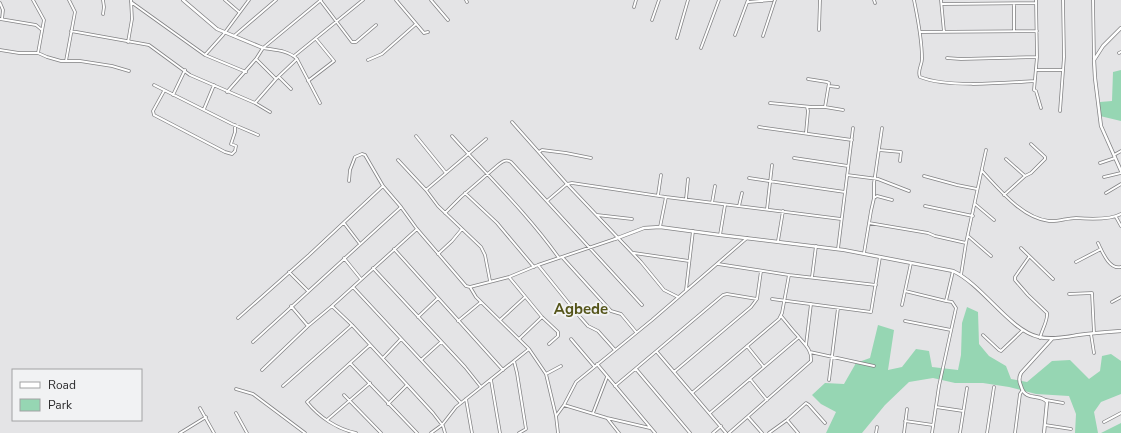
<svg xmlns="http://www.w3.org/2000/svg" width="1121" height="433" font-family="'Nunito Sans',sans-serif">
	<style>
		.green { fill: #96d6b3 }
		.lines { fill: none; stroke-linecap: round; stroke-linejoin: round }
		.minor-casing { stroke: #828284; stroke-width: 3.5 }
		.tertiary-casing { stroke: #828284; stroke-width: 4 }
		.minor { stroke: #fff; stroke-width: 2 }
		.tertiary { stroke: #fff; stroke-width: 2.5 }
		.labels { text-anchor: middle; stroke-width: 4; stroke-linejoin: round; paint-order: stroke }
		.quarter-label { font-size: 15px; font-weight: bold; fill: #545419; stroke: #f1f2f3 }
	</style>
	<rect width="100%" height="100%" fill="#e4e4e6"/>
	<path class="green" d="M1121,70V121L1100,116V102L1112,101L1113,72Z
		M967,307L978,312L979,344L989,356L1006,366L1011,379L1027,382L1052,361L1070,360L1089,379L1100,371L1102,356L1111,354L1121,361V394L1101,402L1094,412L1098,433H1075L1076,414L1069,396L1036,394L1009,387L983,383H955L933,378L909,382L885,405L862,433H826L836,412L821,404L812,395L825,383L844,384L856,363L870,358L878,325L894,330L888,370L902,367L916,349L929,351L932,367L958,370L961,355L962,323Z
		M1121,423V433H1101Z"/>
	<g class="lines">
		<g class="minor-casing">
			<path id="minor" d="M33,0L44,20L38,53
				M103,0L104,7L103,14
				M225,0L239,12
				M320,0L352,42H356L376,25
				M396,0L424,33L428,32
				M431,0L448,20
				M466,0L467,2
				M874,0L875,3
				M914,0C918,20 922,38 922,59C922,65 917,71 920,77C947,88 1004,83 1034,81
				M941,0L944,32
				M1036,0L1037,57L1034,90L1036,91L1041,108
				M1093,0L1094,59
				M131,2L205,55L246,72
				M748,2L772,0
				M0,3L3,10L2,19
				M942,4L1036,3
				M1014,4V31
				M634,7L636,0
				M0,19L36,25L42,30
				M652,20L659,0
				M819,30L820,0
				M71,31L149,45L190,75L255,103L270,112
				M921,32L1037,31
				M735,35L748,0
				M234,36L276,0
				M763,36L775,0
				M677,38L688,0
				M128,42L132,19L131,0
				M263,48C274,50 288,50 297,59L320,103
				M701,48L719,0
				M0,50L19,53H38L47,57L61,61H80L112,66L129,71
				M1119,53L1121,52
				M205,55L223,35L249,0
				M294,56L363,0
				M947,58L961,59L1037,57
				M256,59L276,79
				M368,60L382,54L416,24
				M66,61L75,12L69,0
				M1036,70H1063
				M279,77L291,89
				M308,81L334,61L316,39
				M154,85L232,124L258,135
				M829,86L838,87
				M164,91L153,111L154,115L225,152L232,154L235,151L236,146L231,144L235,132V125
				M227,92L256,59L263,48L321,0
				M173,95L185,70
				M255,103L276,79L297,59
				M770,103L812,107H825L829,83L827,82L808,79
				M825,107L843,110
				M204,109L214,85
				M1060,111L1064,57L1063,0
				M512,122L567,184L641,262L664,290L678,297
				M759,127L852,140
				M806,133L808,111L807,107
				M416,136L446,173
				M452,136C488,176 527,213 559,258
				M879,150L901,152L900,161
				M539,152L542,150L566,153L591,158
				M1114,155L1121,151
				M794,158L848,166
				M1006,159L1025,176
				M398,160L426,190L438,206L481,247L485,255L490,281
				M1100,163L1115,158
				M982,171C999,189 1022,218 1049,221C1058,222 1067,218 1076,218C1089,219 1110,220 1121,214
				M847,175L878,179L909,191
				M924,176L957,185L977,189
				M1104,177L1121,173
				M749,178L845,192
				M349,181L350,170L355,157L362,154L365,155L383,186L401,207L417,229L466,286L470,287L509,277L538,265L615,239
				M426,190L486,139
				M465,193L497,223L534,267
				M1106,193L1121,184
				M658,195L661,175
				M1004,195L1025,176L1031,173L1045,159V157L1031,144
				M874,198V183L882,128
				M686,199L688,179
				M547,201L567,184L572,183L666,197L841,219
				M712,203L715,186
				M975,204L994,220
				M739,206L742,193
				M925,206L973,216
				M767,209L772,165
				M445,213L461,197L498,165C503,161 506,159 511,162L642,305
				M597,215L632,219
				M1116,217L1121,226
				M344,223L360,244
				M869,223L928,233L935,236L966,243
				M660,227L666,197
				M720,235L725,205
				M968,236L991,256
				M778,241L783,211
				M1098,243C1102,251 1109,270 1121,267
				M1021,248L1053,279
				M394,249L503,370
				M838,249L853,128
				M634,253L689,261
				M864,253L871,211L874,198L877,196L892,200
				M438,254L452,241L462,229
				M562,257L611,311L621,314L636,332
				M1029,257L1015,277V280L1028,295L1047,313C1048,321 1042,329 1040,338
				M344,258L361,279
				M1076,262L1101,249
				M718,264L789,275L876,285
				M538,265L580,317L588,326L598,331L615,350
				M373,268L465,367L481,387
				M289,272L308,291
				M961,275L966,243L986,150
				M509,277L542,317L558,332V336L549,344
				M812,277L816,246
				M353,287L421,360
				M470,287L476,297L529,349L546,374L556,416L558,433
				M686,290L693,231
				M905,291L946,301
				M1069,294L1092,293L1094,333
				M772,299L871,312L880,257
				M1112,302L1121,297
				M902,305L911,263
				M291,306L308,326
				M418,317L438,298
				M238,318L309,255L383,186
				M500,320L525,297
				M458,321L481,302
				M905,321L951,330
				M352,325L433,413L443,426L445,433
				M1091,334L1094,353
				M983,335L999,350L1001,351L1023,330
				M520,338L542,317
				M571,339L594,366
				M253,342L401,207
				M441,342L421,360L461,403
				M806,345L811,304
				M747,346L764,367
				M657,352L726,433
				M810,352L874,366
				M383,358L401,339
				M514,361L517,373L526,429L519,433
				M350,363L417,433
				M597,364L655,433
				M636,369L690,433
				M262,370L308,326L332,306L417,229
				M674,372L751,307L757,299L761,271
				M546,374L561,366
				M750,379L767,400
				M491,380L500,433
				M829,380L838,308
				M283,386L352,325L332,306
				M615,386L723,295L727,294L757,299
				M236,389L253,394L305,433
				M692,393L779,319L782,313L789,275
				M344,395L381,433
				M466,399L472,433
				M1046,400L1063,403
				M388,404L407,385
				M564,405L607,418L650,428
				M936,407L963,411
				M200,408L214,433
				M236,413L247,433
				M593,413L607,377
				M710,413L798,338
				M556,416L564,405L576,382L652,320L747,238
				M748,417L762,433
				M607,418L619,433
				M327,420L370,383
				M787,420L798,433
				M905,421L933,425
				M1104,422L1121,413
				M1045,425L1071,429
				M180,433L206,417
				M356,433C337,429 319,417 307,402L370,345
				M431,433L442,425L456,407L529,349
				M713,433L721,426
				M729,433L811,361C812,349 804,344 798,336C792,330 787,323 781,316
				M769,433L787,420L806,403L809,405L825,423
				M876,433L877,427
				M904,433L907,409
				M932,433L939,386L956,308L952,302L946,301L953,271
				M960,433L967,388
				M987,433L994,387
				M1015,433L1020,394L1022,391"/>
		</g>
		<g class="tertiary-casing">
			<path id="tertiary" d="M183,0L217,29L263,48
				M1121,28L1103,46L1094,60L1095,78L1101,126L1121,171
				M615,239L644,228L660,227L720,235L844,250L953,271C983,285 1010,331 1039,337C1052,340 1066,337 1078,335C1093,333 1107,332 1121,331
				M1044,433L1047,402C1041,393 1025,402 1021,386C1019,382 1019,377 1021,373L1052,339"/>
		</g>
		<use href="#minor" class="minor"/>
		<use href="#tertiary" class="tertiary"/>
	</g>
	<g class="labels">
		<g class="quarter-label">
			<text x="581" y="314">Agbede</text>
		</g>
	</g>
	<rect x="12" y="369" width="130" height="52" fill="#f1f2f3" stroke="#a1a2a3"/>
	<rect x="20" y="382" width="20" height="6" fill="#ffffff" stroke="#a1a2a3"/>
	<text x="48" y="389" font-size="12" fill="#29292a">Road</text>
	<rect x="20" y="399" width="20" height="12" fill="#96d6b3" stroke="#a1a2a3"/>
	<text x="48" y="409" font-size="12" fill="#29292a">Park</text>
</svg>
